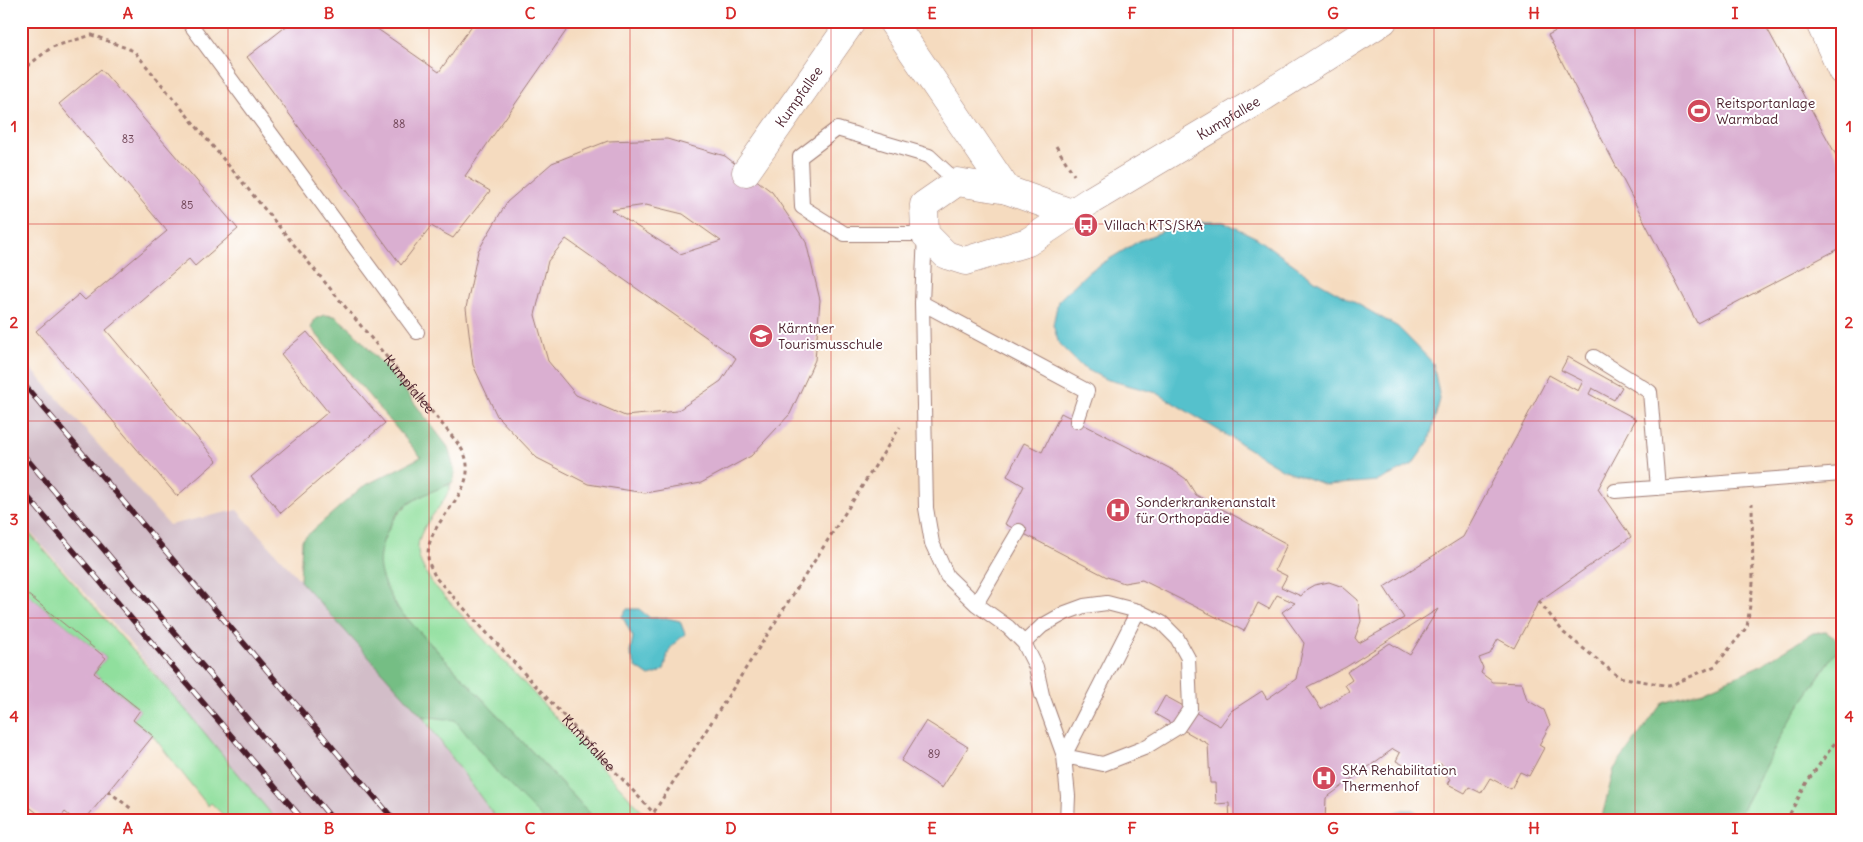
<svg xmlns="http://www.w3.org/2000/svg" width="1863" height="842" font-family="Delius,sans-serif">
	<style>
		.industrial { fill: #d2bdc8 }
		.green { fill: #90df9d; stroke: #6d7f64 }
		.forest { fill: #74be84; stroke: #5f6e58 }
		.water { fill: #54c1cc; stroke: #4f707c }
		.building { fill: #daafd1; fill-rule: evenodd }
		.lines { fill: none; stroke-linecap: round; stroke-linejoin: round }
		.lane-casing { stroke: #a07d75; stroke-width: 16 }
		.street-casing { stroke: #a07d75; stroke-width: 29 }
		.path { stroke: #a07d75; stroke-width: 3; stroke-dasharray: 4 4; stroke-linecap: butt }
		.lane { stroke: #fff; stroke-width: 14 }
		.street { stroke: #fff; stroke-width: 28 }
		.rail-casing { stroke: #4a1f2b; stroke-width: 5.5 }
		.rail { stroke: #fff; stroke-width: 4; stroke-dasharray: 11; stroke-linecap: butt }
		.grid { fill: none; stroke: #d62828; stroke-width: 1; stroke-opacity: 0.55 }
		.labels { text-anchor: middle; stroke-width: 4; stroke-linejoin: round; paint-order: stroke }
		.number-label { font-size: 11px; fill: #6e4354 }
		.street-label { font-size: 14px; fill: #4a1f2b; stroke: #fff }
		.poi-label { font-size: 14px; fill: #4a1f2b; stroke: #fff; text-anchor: start }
		.neatline { fill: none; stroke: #d62828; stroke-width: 2 }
		.grid-label { font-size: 16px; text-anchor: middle; font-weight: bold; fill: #d62828 }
	</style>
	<rect width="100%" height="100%" fill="#fff"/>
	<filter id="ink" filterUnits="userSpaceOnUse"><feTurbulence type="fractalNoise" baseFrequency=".02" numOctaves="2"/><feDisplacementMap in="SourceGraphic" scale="10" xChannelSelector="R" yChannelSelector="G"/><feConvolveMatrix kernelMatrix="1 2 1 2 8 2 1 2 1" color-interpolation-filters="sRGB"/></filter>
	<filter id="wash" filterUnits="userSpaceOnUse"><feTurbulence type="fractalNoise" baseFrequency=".0096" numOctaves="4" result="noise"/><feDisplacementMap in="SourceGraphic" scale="20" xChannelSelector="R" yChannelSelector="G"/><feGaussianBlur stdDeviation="1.12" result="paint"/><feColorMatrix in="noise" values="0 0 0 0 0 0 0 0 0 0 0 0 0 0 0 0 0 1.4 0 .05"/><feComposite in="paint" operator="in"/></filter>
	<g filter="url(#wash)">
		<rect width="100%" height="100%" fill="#f5dbbf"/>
		<path class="industrial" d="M21,357L169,525L237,510L422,716L498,821H277L123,635L21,522Z"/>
		<path class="green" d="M451,484C448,494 443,502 436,511C413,540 412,553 433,584L651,821H597L398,609C390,594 378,577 378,559C378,552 382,543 385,537C398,504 420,495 451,484Z
			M21,524L185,709L277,821H229L211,803L208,806L153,736L133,720L140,710L94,673L106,658L21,589Z
			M1842,643V821H1736L1789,721Z
			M422,716L455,719L499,775L545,821H498Z"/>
		<path class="forest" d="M324,315L335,316L353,331L403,388L448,447L455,473L453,482C437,490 420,495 405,506C397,512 390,525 386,534C372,567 382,580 398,609L597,821H545L499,775L455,720L422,716L300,581L302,540L362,487L421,457L311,328L315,319Z
			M1826,632L1842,643L1789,721L1736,821H1601L1614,769L1663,702L1703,691L1759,666L1813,633Z"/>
		<path class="water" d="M1185,222H1224L1257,238L1315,280L1398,327L1433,363L1440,399L1429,441L1412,465L1378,481L1326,485L1282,469L1157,393L1105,379L1082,367L1059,344L1053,325L1058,301L1088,272L1139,241Z
			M627,609H639L650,618H667L680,621L685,634C681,638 673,644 670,649C662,665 672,671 649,676L636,667L630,653L633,637L622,616Z
			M1403,810H1413L1432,821H1387L1393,813Z"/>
		<g id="blocks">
			<path class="building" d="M293,21H366L439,72L475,21H573L465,176L490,191L453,238L431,226L401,265L247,57Z
				M1575,21H1763L1842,166V247L1697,323L1548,35Z
				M101,69L238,229L195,266L189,259L106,330L217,461L177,496L36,331L79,294L85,300L167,231L59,104Z
				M667,139L725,156L772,192L806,242L820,300L815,360L790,414L751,456L701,483L645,493L588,484L537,458L497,416L473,365L466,308L478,251L507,202L552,163L608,141ZM646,205L683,214L721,241L680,254L611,210ZM566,239L736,358L721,381L677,411L625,416L576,395L548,361L535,315L548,261Z
				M307,332L385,423L281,513L251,477L328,412L281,354Z
				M1568,357L1622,387L1614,400L1592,388L1589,394L1636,419L1598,489L1631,537L1539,601L1514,648L1498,639L1490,654L1479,658L1483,668L1481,673L1493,682L1522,683L1527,700L1544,710L1550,725L1539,745L1544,748L1529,776L1520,772L1511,789L1490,778L1481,793L1469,787L1465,793L1448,784L1451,779L1443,775L1447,768L1440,764L1435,773L1421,765L1417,772L1396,761L1400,753L1393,749L1326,798L1325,821H1230L1229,803L1216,804L1215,783H1210L1208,744L1155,714L1165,696L1220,726L1231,711L1262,691L1267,699L1296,679L1304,643L1282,612L1295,603L1277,595L1269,609L1258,603L1244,631L1142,580L1124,583L1107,577L1005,524L1024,486L1007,476L1024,443L1042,452L1061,413L1173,470L1186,479L1196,495L1287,544L1275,570L1287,576L1281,587L1301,596L1307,589L1314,585L1329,582L1343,587L1358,600L1361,621L1355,638L1359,643L1404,618L1384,587L1463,537L1549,375L1578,391L1583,381L1561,370ZM1438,609L1410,655L1390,643L1347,672L1352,680L1345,685L1349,691L1321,709L1307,687L1346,667Z
				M21,589L106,658L94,673L140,710L133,720L153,736L84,821H76L65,812L58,821H47L21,800Z
				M926,721L968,747L942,788L901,761Z"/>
		</g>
	</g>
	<g filter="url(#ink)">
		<use href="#blocks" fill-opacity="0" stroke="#a07d75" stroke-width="1"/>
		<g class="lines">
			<g class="lane-casing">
				<path id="lane" d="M188,21L417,332
					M957,182L929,156L837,129L800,157L802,207L845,234H925L922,303L926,508L932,543L947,576L976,604L1008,627L1024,643L1036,667L1042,695L1064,756L1103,764L1144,748L1178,727L1190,709L1188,658L1177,638L1162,623L1138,611L1107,603L1084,606L1065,613L1042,626L1024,643
					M922,303L1087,391L1077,421
					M1594,357L1650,392L1658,488
					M1615,491L1842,474
					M976,604L1019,531
					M1067,821L1068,796L1064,756L1138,611"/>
			</g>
			<g class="street-casing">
				<g id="street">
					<path d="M892,21L1007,190"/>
					<path d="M1819,21L1842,71"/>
					<path id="s2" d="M746,172L852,21"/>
					<path id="s3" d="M1071,213L1007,190L957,182L924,205L925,234L946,255L965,261L1028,242L1090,201L1257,101L1383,21"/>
				</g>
			</g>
			<g class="path">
				<path id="s1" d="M21,71L52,47L92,35L134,51L447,430C453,438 464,449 466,459C476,499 420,523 429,563C431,568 434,573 435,577L661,821"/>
				<path d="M1056,146L1074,175"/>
				<path d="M1539,601L1564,633L1619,677L1669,686L1715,666L1747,627L1753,583L1752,504"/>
				<path d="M108,791L133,810"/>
				<path d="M654,812L900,427"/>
				<path d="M1786,821L1807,782L1842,733"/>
			</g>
			<use href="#lane" class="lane"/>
			<use href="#street" class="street"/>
			<g class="rail-casing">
				<path id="rail" d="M21,381L395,821
					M21,452L334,821
					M21,489L304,821"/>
			</g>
			<use href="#rail" class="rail"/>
		</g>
	</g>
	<path class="grid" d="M228,21V821M429,21V821M630,21V821M831,21V821M1032,21V821M1233,21V821M1434,21V821M1635,21V821M21,224H1842M21,421H1842M21,618H1842"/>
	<defs>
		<g id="stadium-disc" transform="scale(1.25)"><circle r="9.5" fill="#d1495b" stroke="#fff"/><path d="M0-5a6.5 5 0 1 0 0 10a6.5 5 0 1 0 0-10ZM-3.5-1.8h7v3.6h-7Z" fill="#fff"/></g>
		<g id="bus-disc" transform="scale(1.25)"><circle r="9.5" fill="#d1495b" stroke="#fff"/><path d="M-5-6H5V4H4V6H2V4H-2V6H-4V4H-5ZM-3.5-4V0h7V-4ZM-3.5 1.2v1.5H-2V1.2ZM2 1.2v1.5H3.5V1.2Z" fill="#fff"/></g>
		<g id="school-disc" transform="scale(1.25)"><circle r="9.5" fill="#d1495b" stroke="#fff"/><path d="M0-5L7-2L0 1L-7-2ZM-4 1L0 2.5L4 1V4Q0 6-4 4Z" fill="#fff"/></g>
		<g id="hospital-disc" transform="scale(1.25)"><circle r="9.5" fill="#d1495b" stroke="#fff"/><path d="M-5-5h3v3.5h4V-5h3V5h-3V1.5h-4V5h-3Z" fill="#fff"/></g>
	</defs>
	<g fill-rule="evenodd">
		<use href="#stadium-disc" x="1699" y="111"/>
		<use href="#bus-disc" x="1086" y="225"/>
		<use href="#school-disc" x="761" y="336"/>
		<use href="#hospital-disc" x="1118" y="510"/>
		<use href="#hospital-disc" x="1324" y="778"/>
	</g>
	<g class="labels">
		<g class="number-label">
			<text x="399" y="128">88</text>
			<text x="128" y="143">83</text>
			<text x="187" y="209">85</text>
			<text x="934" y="758">89</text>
		</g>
		<g class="street-label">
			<text dy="5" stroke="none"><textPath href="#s2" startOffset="92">Kumpfallee</textPath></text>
			<text dy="5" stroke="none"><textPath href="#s3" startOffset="539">Kumpfallee</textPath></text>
			<text dy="5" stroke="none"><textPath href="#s1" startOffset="558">Kumpfallee</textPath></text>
			<text dy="5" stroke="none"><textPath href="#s1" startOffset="1008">Kumpfallee</textPath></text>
		</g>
		<g class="poi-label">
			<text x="1716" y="108">Reitsportanlage<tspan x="1716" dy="16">Warmbad</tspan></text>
			<text x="1104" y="230">Villach KTS/SKA</text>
			<text x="778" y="333">Kärntner<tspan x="778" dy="16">Tourismusschule</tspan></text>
			<text x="1136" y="507">Sonderkrankenanstalt<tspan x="1136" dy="16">für Orthopädie</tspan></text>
			<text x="1342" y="775">SKA Rehabilitation<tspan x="1342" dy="16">Thermenhof</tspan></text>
		</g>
	</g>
	<rect width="1863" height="842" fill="none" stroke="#fff" stroke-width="55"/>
	<rect x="28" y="28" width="1808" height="786" class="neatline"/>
	<g class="grid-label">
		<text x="128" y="19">A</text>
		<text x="329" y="19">B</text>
		<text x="530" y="19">C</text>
		<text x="731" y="19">D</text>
		<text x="932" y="19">E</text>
		<text x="1132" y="19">F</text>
		<text x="1333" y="19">G</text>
		<text x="1534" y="19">H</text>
		<text x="1735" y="19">I</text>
		<text x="14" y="132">1</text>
		<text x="1849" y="132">1</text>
		<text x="14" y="328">2</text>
		<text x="1849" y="328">2</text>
		<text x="14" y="525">3</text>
		<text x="1849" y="525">3</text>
		<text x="14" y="722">4</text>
		<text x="1849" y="722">4</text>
		<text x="128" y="834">A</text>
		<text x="329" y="834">B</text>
		<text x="530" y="834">C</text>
		<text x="731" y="834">D</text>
		<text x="932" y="834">E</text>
		<text x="1132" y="834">F</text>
		<text x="1333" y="834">G</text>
		<text x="1534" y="834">H</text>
		<text x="1735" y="834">I</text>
	</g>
</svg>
